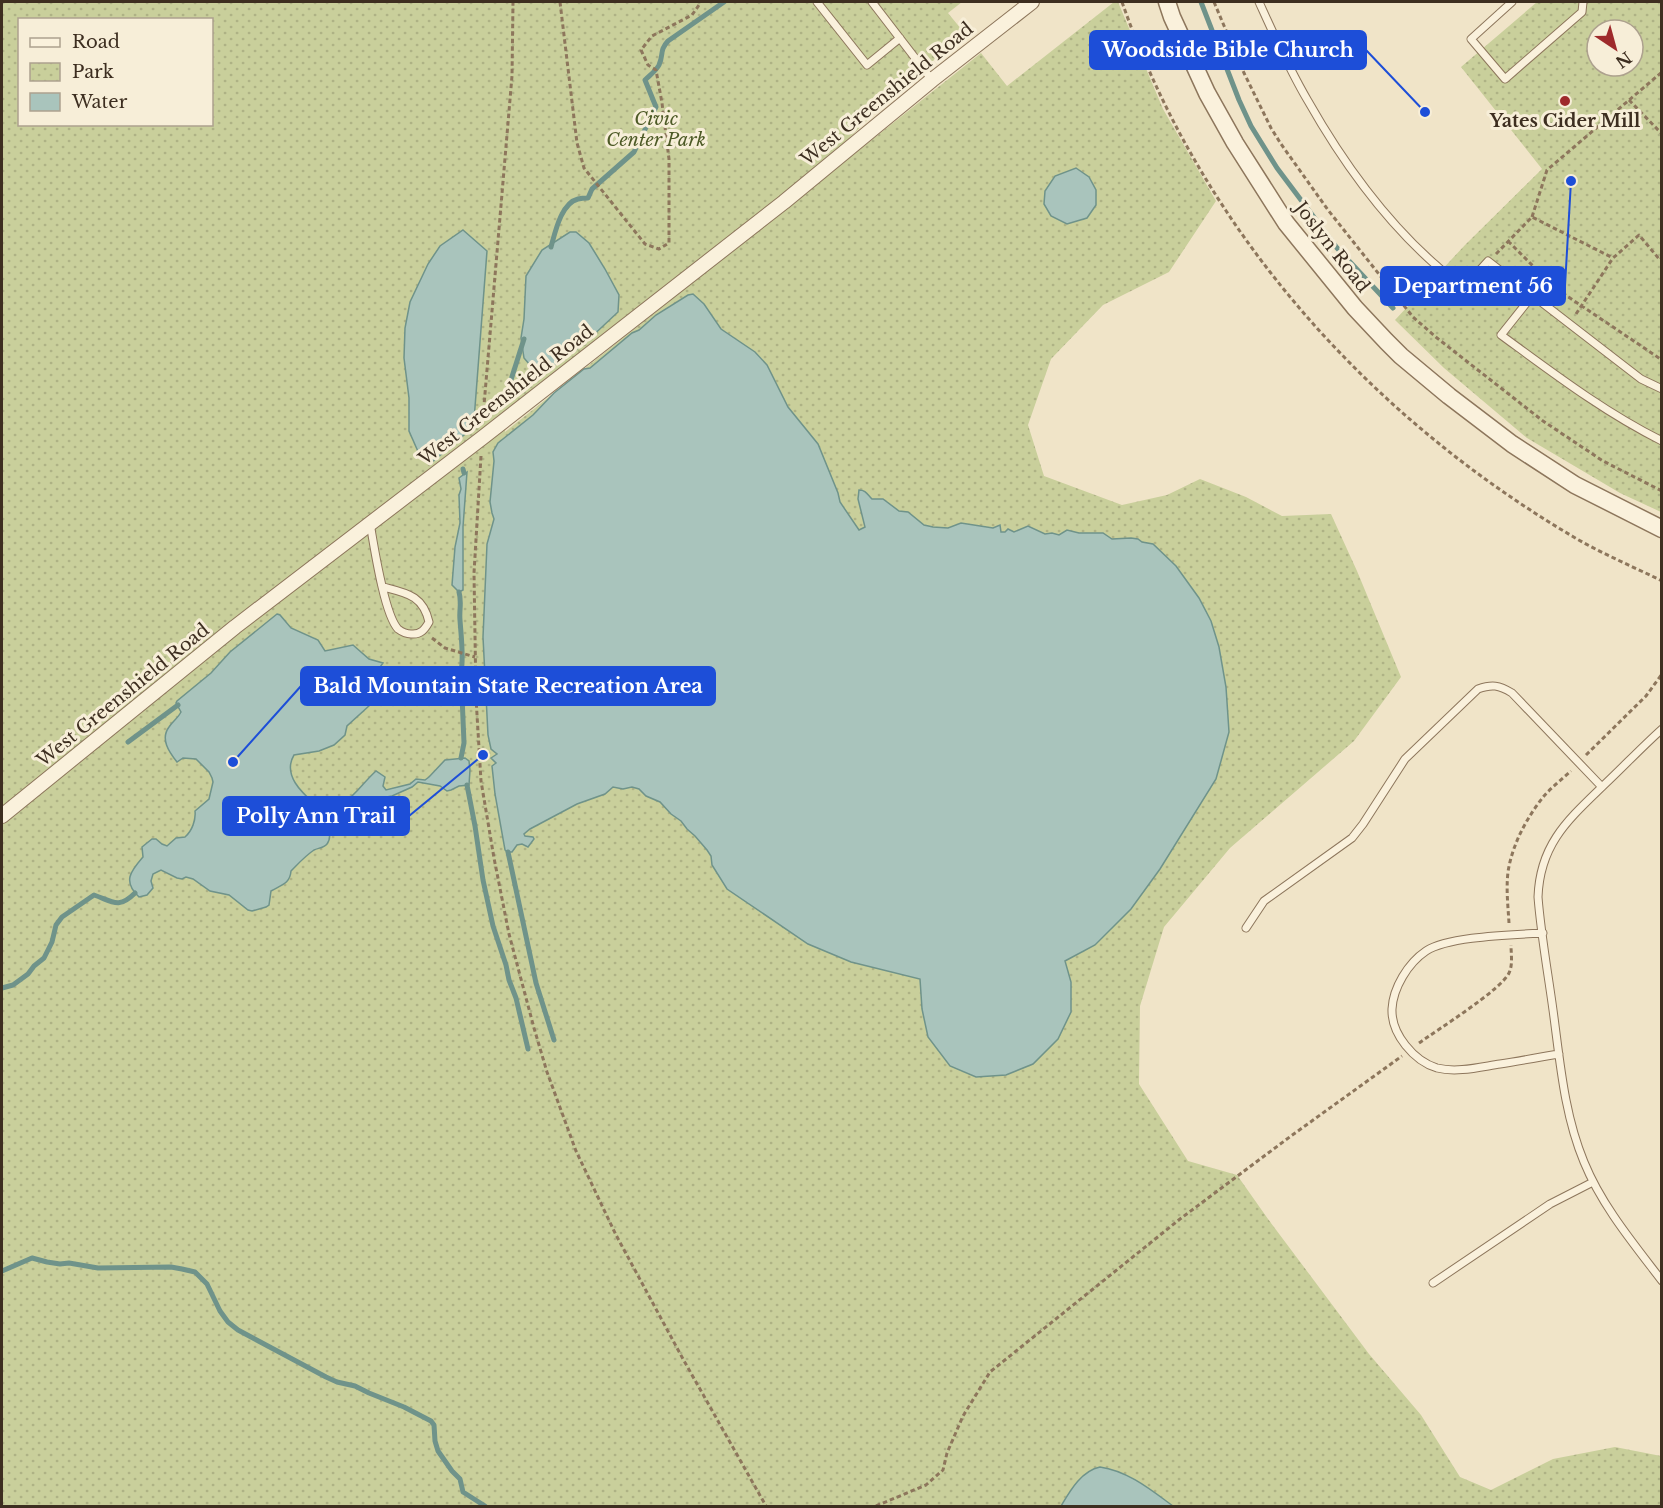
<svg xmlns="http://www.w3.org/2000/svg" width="1663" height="1508" font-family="'Libre Baskerville',serif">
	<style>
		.park { fill: url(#park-dots); fill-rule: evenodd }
		.water { fill: #a9c4bc; stroke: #6f938a; stroke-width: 1.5 }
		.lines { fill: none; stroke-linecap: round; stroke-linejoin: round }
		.stream { stroke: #6f938a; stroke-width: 5 }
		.service-casing { stroke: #8d765c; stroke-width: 9 }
		.minor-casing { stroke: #8d765c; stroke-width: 16 }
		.tertiary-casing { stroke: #8d765c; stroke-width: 19 }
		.path { stroke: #8d765c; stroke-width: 3; stroke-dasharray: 4.5 3; stroke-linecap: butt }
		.service { stroke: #faf1dc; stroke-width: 7 }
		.minor { stroke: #faf1dc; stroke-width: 14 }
		.tertiary { stroke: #faf1dc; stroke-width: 16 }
		.poi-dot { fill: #9e2a2b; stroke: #f7eed8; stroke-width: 2 }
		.labels { text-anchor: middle; stroke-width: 6; stroke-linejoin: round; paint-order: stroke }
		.street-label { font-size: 18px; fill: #3d2e20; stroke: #f7eed8 }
		.park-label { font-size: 18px; font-style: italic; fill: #4d5a26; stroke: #f7eed8 }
		.poi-label { font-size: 18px; font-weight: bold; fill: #3d2e20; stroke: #f7eed8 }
		.leader { fill: none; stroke: #1d4ed8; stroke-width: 2 }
		.callout-dot { fill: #1d4ed8; stroke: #f7eed8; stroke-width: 2 }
		.callout { fill: #1d4ed8; stroke: #1d4ed8; stroke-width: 2 }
		.callout-label { font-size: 20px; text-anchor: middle; font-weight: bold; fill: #fff }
	</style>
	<defs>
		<pattern id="park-dots" width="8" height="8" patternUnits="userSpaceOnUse" patternTransform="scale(1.5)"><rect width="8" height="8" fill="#c9cf9b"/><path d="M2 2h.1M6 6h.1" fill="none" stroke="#aeb285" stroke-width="1.8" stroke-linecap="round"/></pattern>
	</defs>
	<rect width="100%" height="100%" fill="#f0e4c8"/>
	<path class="park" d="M2,2H962L948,13L966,35L906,82L831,156L507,409L505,432L981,53L1007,86L1114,2H1118L1163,109L1216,201L1169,272L1103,305L1051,359L1028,425L1044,476L1122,505L1167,495L1200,479L1246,497L1282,516L1331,514L1357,571L1401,677L1354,741L1230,848L1164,927L1140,1006L1139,1084L1188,1161L1237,1175L1268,1219L1369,1354L1421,1415L1460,1477L1491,1490L1553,1459L1615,1447L1661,1456V1506H2ZM20,20H212V124H20Z
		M1537,2H1661V512L1620,493L1527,438L1444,368L1395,320L1465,245L1542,169L1461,67ZM1597,30H1633V66H1597Z"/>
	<path class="water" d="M1076,168L1089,177L1096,190V205L1087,218L1067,224L1051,216L1044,204L1045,191L1055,176Z
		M463,230L487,251L474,420L471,429L432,462L420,456L409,431V398L404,358L405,328L410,302L428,264L440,246Z
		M570,232H576L589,243L605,269L619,295L618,312L586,342L557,364L541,367L530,365L524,358L521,338L524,319L526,276L542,250Z
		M693,294L704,304L721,329L755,352L767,365L788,407L818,444L838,493L840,502L859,530L865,527L858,499L859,490C866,490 867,494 872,499H883L899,511L908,512L924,525L933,527L948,528L961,523L993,528L1000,525L1001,532H1005L1008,529L1014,532L1028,526L1045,534L1052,533L1059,535L1067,530L1079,533H1103L1112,539L1131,538L1138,539L1142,542L1153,544L1176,566L1199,598L1211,621L1219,647L1226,687L1229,732L1216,779L1160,869L1131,909L1095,945L1065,961L1071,982V1012L1058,1039L1033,1064L1006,1075L976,1077L950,1066L928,1037L922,1009L920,979L851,962L808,944L727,889L712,865L711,856L707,850L695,836L687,829L681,821L671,814L660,802L646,796L639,789L632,787L623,789L613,787L605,794L577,804L530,829L524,834L525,836L533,837L534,839L528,847L522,844L517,845L512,852H507L505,850L495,794L492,766L496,763L491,758L497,754L491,749L488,735L483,637L487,544L494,519L492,513L490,502L494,461L493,452L498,443L533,415L554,393L584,369L590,368L632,333L639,330L656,315L688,295Z
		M467,472L463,527V590L459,592L452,585L455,547L460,523L459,495L461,489L459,478Z
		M277,614L280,615L291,628L318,640L325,651L353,645L369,659L383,663L368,684L365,694L371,704L370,705L347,726L345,735L334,745L319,751L294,755C281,777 306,796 320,809C349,809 357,788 376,771L385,777L383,786L386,790L410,784L416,779L425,780L429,777L445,760L465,758L469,761L470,770L469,785L459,786L451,790L447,791L440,786L418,782L412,787L392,796L376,799L357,806L352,805C343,811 334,813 326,820C329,826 332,838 327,844C324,848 318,848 314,850C305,856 298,864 291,871C290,884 281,885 271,891L269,905L266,907L252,911L248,910L229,895L210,891L193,879L186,877L182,879L177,878L161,870L153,874L151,881L153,888L147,895L139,897C122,881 131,871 143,857L142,847L152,839H156L162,844L167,846L176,838L185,837C192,831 196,820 195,811L209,799L213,782L212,778L209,772L196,759L183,758L177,762C169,752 160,739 169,727C173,721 178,718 181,712L176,703L177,701L211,673L230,652Z
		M1100,1467C1128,1471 1151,1490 1173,1506H1061C1070,1491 1081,1471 1100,1467Z"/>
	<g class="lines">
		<path class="stream" d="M1201,2L1239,100L1251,126L1277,168L1337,248L1393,308
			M551,247C555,233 561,203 578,199C582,198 585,198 588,198L592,189L634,152L656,107L645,80C650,75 656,71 659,65C664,54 659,51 668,41L724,2
			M503,405L510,388V383L524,339
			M463,469L464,473
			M459,592C462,602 459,610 460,620C461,635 464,658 461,672L464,743L461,758
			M128,742L178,705
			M467,785L475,826L483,880L493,926L506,965L509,980L516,998L528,1049
			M508,852L536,983L554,1040
			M2,988L13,985L28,974L34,966L44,958L52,942L56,925L62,917L94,895C112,901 118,910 135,893
			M2,1271L32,1258L47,1262L60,1264L69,1263L98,1268L171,1267L182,1269L195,1272L207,1284L220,1311L228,1322L238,1330L326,1377L337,1382L355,1386L369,1393L404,1407L431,1421L434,1425L435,1441L438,1451L452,1471L460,1479L463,1492L485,1506"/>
		<g class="service-casing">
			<path id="service" d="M817,2L867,65L900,38
				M872,2L932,80
				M1259,2C1274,35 1289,69 1308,101C1342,161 1385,221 1438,267C1443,271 1449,279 1455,281C1460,282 1465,281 1469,282L1471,298
				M1512,2L1471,39L1505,79L1582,12L1583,2
				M1469,282L1488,261L1641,379L1662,389
				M1532,296L1501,335C1553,373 1604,412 1662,441
				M370,523C374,546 384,614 398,629C402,632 406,634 411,634C421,635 425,629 429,622C423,595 406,593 383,587
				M1662,729C1642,747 1624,766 1605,784C1569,819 1540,843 1538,897C1541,935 1548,973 1553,1010C1560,1061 1564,1114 1584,1162C1602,1206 1633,1243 1662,1281
				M1246,928L1264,901L1352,838L1363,824L1405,759L1478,689C1492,684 1499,685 1512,693L1602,787
				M1543,933C1513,935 1449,936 1426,951C1408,963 1393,988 1392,1009C1391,1034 1414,1061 1437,1068C1457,1073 1480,1067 1500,1064C1520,1061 1540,1057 1559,1054
				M1433,1283L1550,1204L1593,1182"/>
		</g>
		<g class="minor-casing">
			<path id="minor" d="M2,816L235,627L482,438L784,202L932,80L1032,2"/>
		</g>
		<g class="tertiary-casing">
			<path id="tertiary" d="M1167,2L1172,17L1207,93L1235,143L1286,223L1355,308L1386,341L1401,356L1449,396L1512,444L1575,485L1662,529"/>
		</g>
		<path class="path" d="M560,2L577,143L584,168L645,244L659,249L669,243V159L662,103L656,70L648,65L641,50L652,36L692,15L699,5L698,2
			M1122,2C1201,228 1366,414 1572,536C1600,553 1632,566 1662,581
			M1214,2L1244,73L1271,128L1281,144L1328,210L1413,317L1437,338L1543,421L1603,461L1662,491
			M1629,100L1662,134
			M1532,217L1547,170L1662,72
			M1508,241L1543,276L1561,292L1662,360
			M1496,254L1532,217L1613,258
			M1576,314L1613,258L1639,235L1660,260L1662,258
			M483,417L512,76L513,2
			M481,456L474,573L476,698L481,781L494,858L509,934L534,1028L547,1072L576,1151L616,1235L683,1359L766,1506
			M432,638L445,648L475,657
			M1586,755L1646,696L1662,674
			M1509,923C1508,906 1506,889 1508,872C1512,845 1527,817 1544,796C1552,787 1562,779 1571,771
			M1419,1043C1437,1030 1501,990 1509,973C1513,965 1511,954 1511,945
			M876,1506L926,1485L943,1470L947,1453L963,1416L990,1372L1180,1219L1291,1136L1402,1056"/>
		<use href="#service" class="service"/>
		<use href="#minor" class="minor"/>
		<use href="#tertiary" class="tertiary"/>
	</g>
	<circle class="poi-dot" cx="1565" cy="101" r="6"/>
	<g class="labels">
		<g class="street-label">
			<text transform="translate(887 94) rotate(-39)" y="6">West Greenshield Road</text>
			<text transform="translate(1332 247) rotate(52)" y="6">Joslyn Road</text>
			<text transform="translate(506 395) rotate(-38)" y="6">West Greenshield Road</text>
			<text transform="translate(123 695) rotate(-39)" y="6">West Greenshield Road</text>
		</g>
		<g class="park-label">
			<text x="656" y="125">Civic<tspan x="656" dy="21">Center Park</tspan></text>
		</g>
		<g class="poi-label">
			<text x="1565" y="127">Yates Cider Mill</text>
		</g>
	</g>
	<path class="leader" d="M1425 112L1366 50M1571 181L1565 286M233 762L301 686M483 755L409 816"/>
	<g class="callout-dot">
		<circle cx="1425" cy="112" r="6"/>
		<circle cx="1571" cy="181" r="6"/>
		<circle cx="233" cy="762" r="6"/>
		<circle cx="483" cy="755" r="6"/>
	</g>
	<g class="callout">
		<rect x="1090" y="31" width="276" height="38" rx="6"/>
		<rect x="1381" y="267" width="184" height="38" rx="6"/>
		<rect x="301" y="667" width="414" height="38" rx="6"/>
		<rect x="223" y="797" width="186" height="38" rx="6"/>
	</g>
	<g class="callout-label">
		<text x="1228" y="57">Woodside Bible Church</text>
		<text x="1473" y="293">Department 56</text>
		<text x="508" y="693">Bald Mountain State Recreation Area</text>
		<text x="316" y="823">Polly Ann Trail</text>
	</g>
	<rect width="1663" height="1508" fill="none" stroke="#3d2e20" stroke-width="6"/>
	<rect x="18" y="18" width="195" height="108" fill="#f7eed8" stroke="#ada18e" stroke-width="1.5"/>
	<rect x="30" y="38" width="30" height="9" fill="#faf1dc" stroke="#ada18e" stroke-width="1.5"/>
	<text x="72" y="48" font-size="18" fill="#3d2e20">Road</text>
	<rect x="30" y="63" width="30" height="18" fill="url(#park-dots)" stroke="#ada18e" stroke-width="1.5"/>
	<text x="72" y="78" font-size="18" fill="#3d2e20">Park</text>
	<rect x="30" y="93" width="30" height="18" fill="#a9c4bc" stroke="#ada18e" stroke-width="1.5"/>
	<text x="72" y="108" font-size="18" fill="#3d2e20">Water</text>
	<g transform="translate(1615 48) rotate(144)"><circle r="28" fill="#f7eed8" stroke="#ada18e" stroke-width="1.5"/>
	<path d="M0-4.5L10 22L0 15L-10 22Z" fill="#9e2a2b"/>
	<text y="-9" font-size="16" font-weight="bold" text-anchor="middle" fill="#3d2e20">N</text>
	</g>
</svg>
